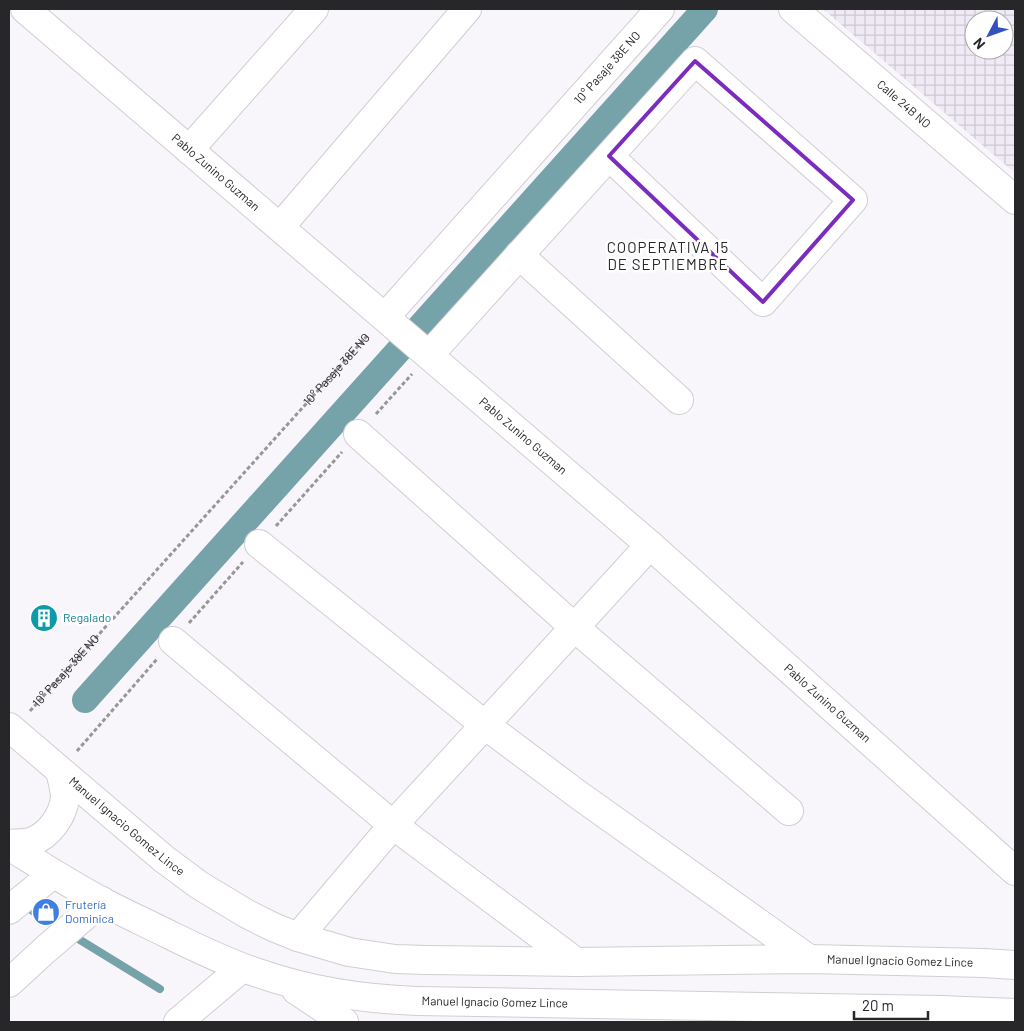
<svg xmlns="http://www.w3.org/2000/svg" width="1024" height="1031" font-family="Barlow,sans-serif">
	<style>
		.industrial { fill: url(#industrial-grid); fill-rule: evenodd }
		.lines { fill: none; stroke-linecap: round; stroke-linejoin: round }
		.stream { stroke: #76a3aa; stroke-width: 8 }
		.canal { stroke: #76a3aa; stroke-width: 26 }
		.street-casing { stroke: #d0ced2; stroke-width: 30 }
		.secondary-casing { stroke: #d0ced2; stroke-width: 30 }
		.path { stroke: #979699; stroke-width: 3; stroke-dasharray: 4 2.5; stroke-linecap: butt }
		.street { stroke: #fff; stroke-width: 28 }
		.secondary { stroke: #fff; stroke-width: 28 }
		.marked { fill: none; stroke: #7b2cbf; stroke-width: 4; stroke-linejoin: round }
		.labels { text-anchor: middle; stroke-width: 5; stroke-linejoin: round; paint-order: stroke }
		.street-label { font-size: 12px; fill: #272628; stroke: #fff }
		.culture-label { font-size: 12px; fill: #0d838f; stroke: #fff; text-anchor: start }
		.shop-label { font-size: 12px; fill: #366cbe; stroke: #fff; text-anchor: start }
		.quarter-label { font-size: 15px; letter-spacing: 1px; fill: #272628; stroke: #fff }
	</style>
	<defs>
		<pattern id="industrial-grid" width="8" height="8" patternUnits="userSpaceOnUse" patternTransform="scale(1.25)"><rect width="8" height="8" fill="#efeaf5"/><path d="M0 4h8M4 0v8" fill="none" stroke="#cdc9d2"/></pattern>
	</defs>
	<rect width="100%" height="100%" fill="#f8f6fa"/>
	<path class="industrial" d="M823,9H1015V173ZM974,20H1004V50H974Z"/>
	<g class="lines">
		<path class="stream" d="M23,905L160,989"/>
		<path class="canal" d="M85,700L705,9"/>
		<g class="street-casing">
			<g id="street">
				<path id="s2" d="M25,9L650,545L1015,871"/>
				<path id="s3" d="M793,9L1015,200"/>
				<path d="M189,150L314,9"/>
				<path d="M280,227L467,9"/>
				<path d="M519,255L679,400"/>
				<path id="s4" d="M385,317L660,9"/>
				<path d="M429,355L695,61L853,200L763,302L609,156"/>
				<path d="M358,434L574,627L789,811"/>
				<path d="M259,544L485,725L580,796L809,959"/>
				<path d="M173,641L393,825L576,962"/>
				<path d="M9,910L53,874"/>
				<path d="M298,937L393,825L650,545"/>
				<path d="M9,983L46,949L102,901"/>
				<path d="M178,1022L242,968"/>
			</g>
		</g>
		<g class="secondary-casing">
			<g id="secondary">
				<path id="s5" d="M9,727L164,859L199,885L247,914L273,927L298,937L349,952L395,959L426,960L576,962L809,959L984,963L1015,965"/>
				<path d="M9,844C16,843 25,844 33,841C49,835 63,816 65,798C65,789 62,780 60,771"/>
				<path id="s6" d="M9,846C40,865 71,885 103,902C124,913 146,923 168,934C197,948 227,963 258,973C309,991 363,999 417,1001L941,1010L1015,1013"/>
				<path d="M296,990L344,1022"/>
			</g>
		</g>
		<g class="path">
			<path d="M376,414L412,374"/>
			<path d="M276,526L342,452"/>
			<path d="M189,623L243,562"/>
			<path id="s1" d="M30,711L367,336"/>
			<path d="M77,751L157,659"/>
		</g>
		<use href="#street" class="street"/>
		<use href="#secondary" class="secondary"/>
	</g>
	<path class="marked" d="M695,61L853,200L763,302L609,156Z"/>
	<defs>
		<g id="building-disc" transform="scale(1.4375)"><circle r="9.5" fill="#0f9aa8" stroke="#fff"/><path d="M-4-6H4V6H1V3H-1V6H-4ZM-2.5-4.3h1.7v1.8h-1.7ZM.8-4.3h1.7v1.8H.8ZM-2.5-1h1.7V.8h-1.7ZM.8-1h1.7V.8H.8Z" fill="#fff"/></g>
		<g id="shop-disc" transform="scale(1.4375)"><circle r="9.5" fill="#3f7fe0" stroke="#fff"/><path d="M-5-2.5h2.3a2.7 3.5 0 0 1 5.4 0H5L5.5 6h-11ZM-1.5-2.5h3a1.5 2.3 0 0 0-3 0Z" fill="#fff"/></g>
	</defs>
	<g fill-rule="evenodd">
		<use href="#building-disc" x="44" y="618"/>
		<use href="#shop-disc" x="46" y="912"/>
	</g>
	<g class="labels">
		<g class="street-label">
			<text dy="4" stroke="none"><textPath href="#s4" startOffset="334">10° Pasaje 38E NO</textPath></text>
			<text dy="4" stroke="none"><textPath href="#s3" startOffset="146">Calle 24B NO</textPath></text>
			<text dy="4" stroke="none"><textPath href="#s2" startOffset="251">Pablo Zunino Guzman</textPath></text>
			<text dy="4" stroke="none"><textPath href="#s1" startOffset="459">10° Pasaje 38E NO</textPath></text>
			<text dy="4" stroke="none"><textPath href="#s2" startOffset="656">Pablo Zunino Guzman</textPath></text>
			<text dy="4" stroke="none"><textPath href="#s1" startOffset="54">10° Pasaje 38E NO</textPath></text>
			<text dy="4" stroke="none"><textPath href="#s2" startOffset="1061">Pablo Zunino Guzman</textPath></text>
			<text dy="4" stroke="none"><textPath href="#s5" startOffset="154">Manuel Ignacio Gomez Lince</textPath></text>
			<text dy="4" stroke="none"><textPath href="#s5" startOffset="964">Manuel Ignacio Gomez Lince</textPath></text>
			<text dy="4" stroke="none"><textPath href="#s6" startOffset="520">Manuel Ignacio Gomez Lince</textPath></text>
		</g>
		<g class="culture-label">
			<text x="63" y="622">Regalado</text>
		</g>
		<g class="shop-label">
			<text x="65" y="909">Frutería<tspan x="65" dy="14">Dominica</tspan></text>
		</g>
		<g class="quarter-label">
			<text x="668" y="253">COOPERATIVA 15<tspan x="668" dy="17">DE SEPTIEMBRE</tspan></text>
		</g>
	</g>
	<rect width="1024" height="1031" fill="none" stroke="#272628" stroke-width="20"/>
	<g transform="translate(989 35) rotate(229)"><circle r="24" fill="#ffffff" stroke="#a9a8a9"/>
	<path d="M0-4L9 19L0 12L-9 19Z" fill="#3451c2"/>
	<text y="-8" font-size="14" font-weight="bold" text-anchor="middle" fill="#272628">N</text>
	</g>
	<path d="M854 1011v8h74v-8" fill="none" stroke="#272628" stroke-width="2.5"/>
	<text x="862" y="1011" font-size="15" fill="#272628" stroke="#ffffff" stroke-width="4" paint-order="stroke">20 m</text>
</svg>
